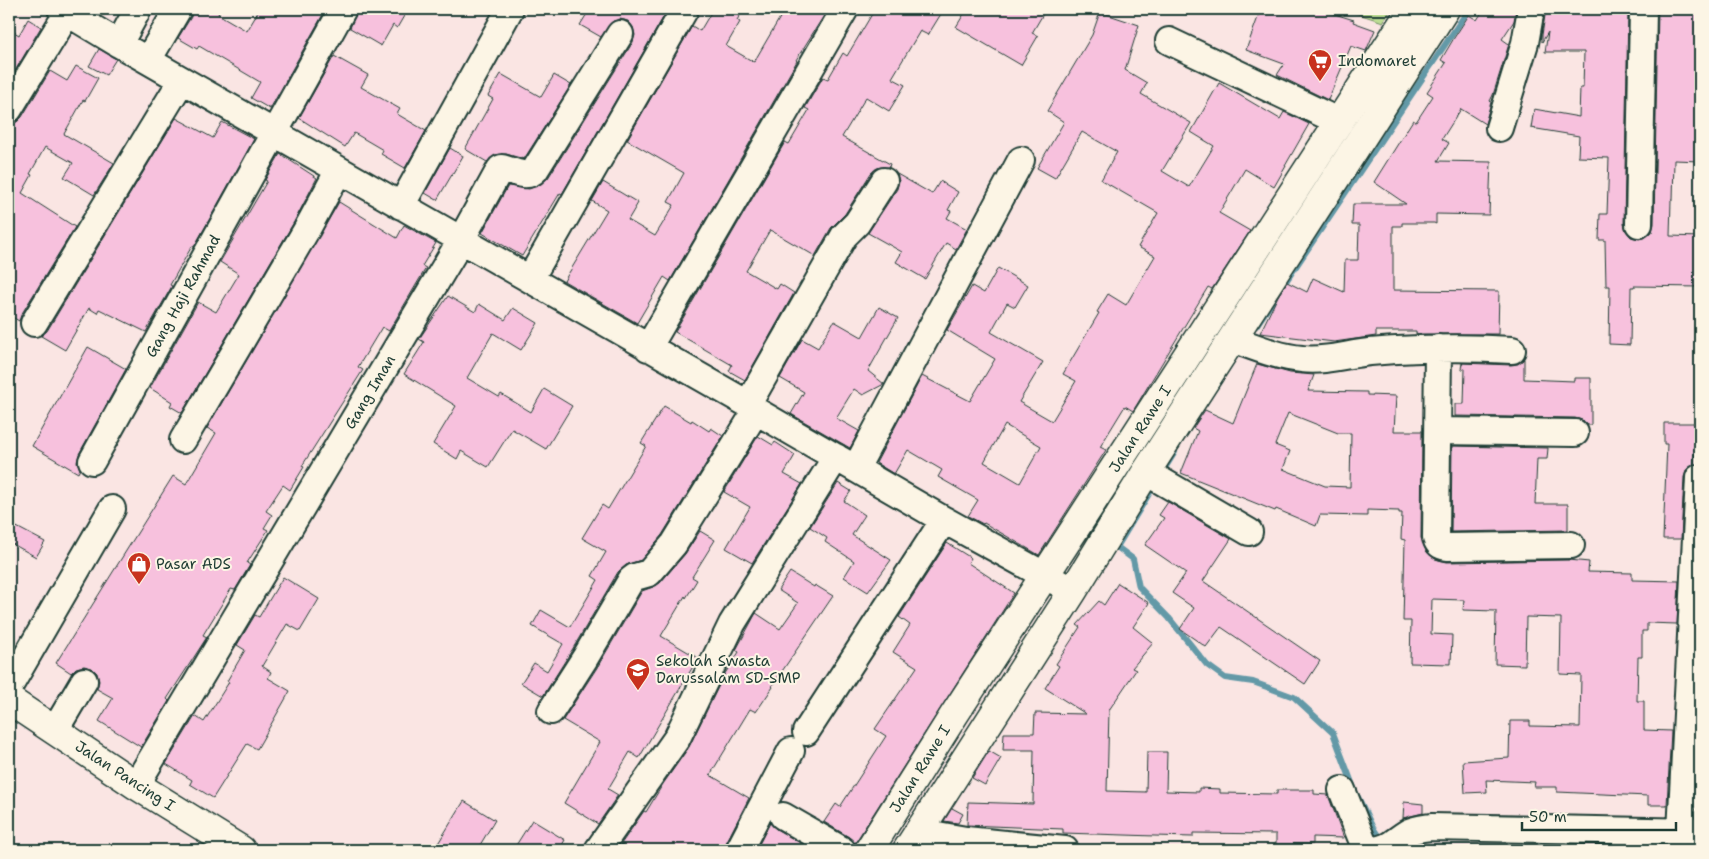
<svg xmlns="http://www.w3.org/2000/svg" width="1709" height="859" font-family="'Shantell Sans',sans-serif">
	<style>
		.green { fill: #bddc94; stroke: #6e8c64 }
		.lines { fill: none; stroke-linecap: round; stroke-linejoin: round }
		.stream { stroke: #6399a7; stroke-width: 6 }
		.building { fill: #f7c1dd; stroke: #1f3d34; fill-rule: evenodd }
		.minor-casing { stroke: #1f3d34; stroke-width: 30 }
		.major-casing { stroke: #1f3d34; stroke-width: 31 }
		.minor { stroke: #fcf5e5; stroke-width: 26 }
		.major { stroke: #fcf5e5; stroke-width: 28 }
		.labels { text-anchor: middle; stroke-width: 4; stroke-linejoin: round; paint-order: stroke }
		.poi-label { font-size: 15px; fill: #1f3d34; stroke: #fcf5e5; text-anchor: start }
		.street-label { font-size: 15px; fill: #1f3d34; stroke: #fcf5e5 }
	</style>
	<rect width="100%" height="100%" fill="#fae5e3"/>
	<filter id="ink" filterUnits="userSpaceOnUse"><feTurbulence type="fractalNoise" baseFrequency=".02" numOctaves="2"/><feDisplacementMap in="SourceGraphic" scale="10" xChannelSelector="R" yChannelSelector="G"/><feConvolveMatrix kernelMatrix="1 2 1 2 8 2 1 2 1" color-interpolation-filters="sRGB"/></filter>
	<g filter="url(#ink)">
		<path class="green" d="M1343,9H1392L1383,22Z"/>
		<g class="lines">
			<path class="stream" d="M1256,326L1469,9
				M1162,473L1175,452
				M1155,484L1117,547L1133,559L1139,587L1169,618L1207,665L1225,678L1253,682L1294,697L1333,733L1354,788
				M1358,797L1373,828L1382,841"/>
		</g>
		<path class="building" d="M193,9H221L218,14L247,31L260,9H326L270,109L251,98L260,82L199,46L197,49L178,38L191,17Z
			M358,9H408L397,28L393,25L381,46L350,28Z
			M590,9H668L562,194L560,193L522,256L482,233L508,186L529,189L541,184L548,178L633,42L635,35L633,27L628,21L620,19L613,21L601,37L580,25Z
			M713,9H744L737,20L740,22L726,46L754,62L785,9H828L796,60L797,61L670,281L664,277L637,323L564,281L607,210L592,201L603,182L638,203L628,220L655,236L674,205L668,202L684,173L627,140L692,26L700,31Z
			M875,9H944L928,35L920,31L892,78L905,85L889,111L866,97L842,137L890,164L889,167L878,168L871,173L845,214L831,228L815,256L770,230L746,271L777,289L780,284L794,293L745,380L729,371L732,365L675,332L785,142L789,144L809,110L805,108L823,77L828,79L843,53L847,56Z
			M967,9H1046L1032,33L1038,36L1021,65L956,27Z
			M1261,9H1318L1354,20L1353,22L1375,30L1366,51L1351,46L1328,100L1277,75L1284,64L1246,50Z
			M1484,9H1516L1514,21L1502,39L1509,44L1493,95L1490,101L1491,102L1485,124L1461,109L1442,139L1449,143L1438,161L1491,162L1489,215L1436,214V224L1434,223H1402V226H1393V290L1499,291L1498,334H1416V331H1376V336L1334,342L1260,333L1278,296L1287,282L1307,292L1313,278L1344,292L1345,260H1358L1359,225H1352L1353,204H1406L1374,182L1413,120L1416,122L1433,96L1427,92L1446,63L1441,60L1454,38L1469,15L1477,20Z
			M1546,9H1628L1624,224L1626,231L1631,237L1639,239L1646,237L1652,232L1654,224L1658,9H1700V161L1674,160L1673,200H1671L1670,236L1700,237V287L1634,286V287H1631L1630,345L1609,344L1610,286H1606L1605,240H1599L1600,214H1607L1609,158L1578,157L1579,136L1531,128L1534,109L1579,117L1580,88H1583L1584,52H1545L1548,32L1542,42V35Z
			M1100,12L1139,25L1125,70L1147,83L1141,94L1191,123L1162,171L1189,187L1214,146L1191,132L1219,83L1280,119L1284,112L1309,124L1285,166H1286L1274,187L1245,169L1219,213L1250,231L1212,289L1208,287L1133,411L1125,406L1100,447L1106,450L1039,555L984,523L983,524L968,516L978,500L938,477L942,470L908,450L894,474L876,463L922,376L970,401L995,359L947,330L972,286L984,293L998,268L1028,285L1015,307L1007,303L991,332L1043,362L1019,402L1052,421L1076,381L1063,374L1099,313L1097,312L1108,294L1126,305L1155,256L1138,247L1158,213L1101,180L1117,152L1082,132L1055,178L1037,168L1064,122L1047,111L1092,35ZM1005,425L1041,446L1020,483L984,462Z
			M28,19L41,27L9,81V29L19,35Z
			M99,49L116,59L106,75L89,66Z
			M334,56L368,75L361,87L400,109L397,114L426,131L405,168L381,154L383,150L354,133L345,147L299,118Z
			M76,66L98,78L85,101L83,100L64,134L114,163L94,195L64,177L73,163L45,147L30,174L32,175L22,193L75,227L21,315L19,321L9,315V129L12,123L17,122L22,117L50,71L67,81Z
			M501,74L541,97L554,75L571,85L524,159L506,154L495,155L487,162L465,149L493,99L488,96Z
			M176,118L213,138L222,122L254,139L194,247L192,246L170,285L172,286L146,332L99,309L97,313L89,308L65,350L41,336L47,331Z
			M450,148L463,156L437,200L425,193Z
			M280,154L317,178L294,222L182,413L170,406L172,402L150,388L198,302L216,312L239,274L220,262L267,181L265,180Z
			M897,174L932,194L940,181L958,192L948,210L951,211L947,218L967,229L956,249L946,243L925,279L896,262L902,252L868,233L897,189L899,181Z
			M339,202L397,238L404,225L436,243L422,266L426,268L406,302L389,331L382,327L358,367L363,370L302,466L304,467L290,490L283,485L266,511L272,515L264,528L268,530L247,563L250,565L235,590L231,589L203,635L207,637L167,699L169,701L141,747L99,721L113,698L97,689L99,681L97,673L92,668L84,666L76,668L71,673L56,663L173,476L186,484L216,433L207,428Z
			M448,296L475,312L479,304L505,320L513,308L538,323L521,350L493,333L467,378L499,397L501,394L531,412L544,389L572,406L546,449L512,429L488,467L461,451L457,459L433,444L456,406L404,374L424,342L419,339Z
			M879,307L898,318L868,371L884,384L863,395L854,389L836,418L859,431L850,448L791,414L804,392L780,378L802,339L818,348L834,321L862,337Z
			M88,347L126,369L79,454L77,462L80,469L78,473L32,446Z
			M1524,359V379L1574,381V378H1591V425H1588L1582,420L1575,418L1455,416V404H1464L1465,369H1461L1462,363L1511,365L1518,364Z
			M1257,364L1290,373L1314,375L1308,391L1367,392V395L1396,396L1394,431H1422L1421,538L1426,551L1435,559L1447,562L1569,560L1589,562L1588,572L1632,573V580L1679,581L1677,624L1647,623V631H1642V657H1638L1637,701H1644V730L1671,731L1667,805H1648V796L1557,792V787H1534L1535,782L1486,780L1487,792L1465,793L1463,761L1509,758L1510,721H1530V726L1580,727L1581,675L1560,674L1561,618L1526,617L1525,665L1495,664L1496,611L1463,610L1464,600L1432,599L1431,634L1452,635L1451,664L1410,663L1411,621H1403L1405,540L1401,539L1402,513H1399V511L1367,510V516L1320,515L1316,526L1276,509L1275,511L1181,473L1198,431L1193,428L1205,410L1233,423ZM1288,413L1338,433H1351L1350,487L1325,486L1283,469L1290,451L1275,445Z
			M664,406L691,422L692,420L709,431L711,428L723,436L662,535L641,560L626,565L618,572L572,650L543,696L521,683L534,663L547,671L563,644L532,626L541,610L570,627L598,580L592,576L606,552L582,538L602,505L608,509L646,446L641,443Z
			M1664,423H1699L1698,444H1695L1694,464L1687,469L1684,477L1681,539H1663L1667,444H1664Z
			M758,436L773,445L775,442L795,455L784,474L802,484L752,563L726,548L750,507L724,492Z
			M1452,446L1548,448L1547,459H1537L1535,504H1568V530L1451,532Z
			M838,483L851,491L844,501L865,515L852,535L891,560L868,592L844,577L854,561L825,542L827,538L810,527Z
			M1168,502L1231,539L1203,581L1320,661L1305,684L1221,627L1206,647L1180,629L1194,608L1172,593L1186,573L1145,545L1164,518L1159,515Z
			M9,523L45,542L36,557L9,542Z
			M700,531L715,540L692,577L697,580L686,598L685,596L661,636L698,658L639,758L630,752L608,789L618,795L598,824L564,803L600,742L563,720L598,666L642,591L653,587L660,583L685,554Z
			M947,543L971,558L968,563L1014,593L855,843L849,837L824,822L836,804L840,807L886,736L875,729L917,667L893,652L910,625L899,617Z
			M790,572L814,587L815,585L833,596L772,686L773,687L756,712L750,709L710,775L749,798L726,843L724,850H631L621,844L644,811L646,812L663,784L689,747L724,675L739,652L736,650L756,613L780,629L798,603L778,590Z
			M283,577L319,599L300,631L287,624L262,666L271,672L268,678L290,691L257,749L247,744L213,798L190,784L192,780L166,764L195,716L204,722L229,682L227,681L245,650L237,645L255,615L259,617Z
			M1118,583L1149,603L1133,627L1153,643L1132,668L1136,670L1109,710L1107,791L1146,792L1147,752H1167L1166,791L1199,792V788L1220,789V793L1277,794V790H1314V794L1328,795L1344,838L1313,837V844H1276V834L1193,833V837L1155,836L1063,833V829L967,825L968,802L1033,804L1034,750H1003L1004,733H1034L1035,713L1086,714L1045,688L1059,666L1056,664L1080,627L1077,625L1099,601L1104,605Z
			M989,751L1001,758L985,785L972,778Z
			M464,801L495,820L477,850H434Z
			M1404,802L1423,804V813L1403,818Z
			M952,808L963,814L958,823L944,821Z
			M532,820L565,840L559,850H513Z
			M770,823L776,829L812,850H756Z"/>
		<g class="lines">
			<g class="minor-casing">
				<path id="minor" d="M61,9L119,44L748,404L756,411L944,520L1073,591
					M1169,41L1340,122
					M119,44L138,9
					M148,60L178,9
					M9,109L68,12
					M1499,128L1525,43L1531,9
					M401,206L510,9
					M1639,224L1643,9
					M530,279L685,9
					M34,323L182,80
					M1232,339C1255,347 1278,357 1302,359C1325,362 1348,354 1370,352C1418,348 1464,347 1512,350
					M648,348L845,9
					M1438,348L1436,538C1438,544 1440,546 1447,547L1571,545
					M748,404L844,236L857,223L884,181
					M1438,431L1575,433
					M183,440L307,229L339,170
					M92,461L343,9
					M856,468L1021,160
					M1146,472L1249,532
					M9,687L112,509
					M551,711L585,658L631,580L635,577L649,573L674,544L756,411
					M55,730L84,681
					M806,732L944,520
					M136,785L461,240L500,169L502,168C513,171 527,179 535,170L620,34
					M1342,790L1366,850
					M783,816L842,850
					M920,832L966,840L1065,850
					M1681,832L1699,478
					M598,850L677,738L732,624L836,457
					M739,850L791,751
					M1374,850C1390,848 1394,841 1407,833C1413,829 1424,828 1431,827L1700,832"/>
			</g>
			<g class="major-casing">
				<path id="major" d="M9,700L136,785L241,850
					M869,850L954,715L1412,9
					M907,850L1073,591L1146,472L1445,9"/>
			</g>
			<use href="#minor" class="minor"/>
			<use href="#major" class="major"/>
		</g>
	</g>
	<defs>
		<g id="supermarket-pin" transform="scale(1.25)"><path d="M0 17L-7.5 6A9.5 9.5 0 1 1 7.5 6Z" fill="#c8321e" stroke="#fcf5e5"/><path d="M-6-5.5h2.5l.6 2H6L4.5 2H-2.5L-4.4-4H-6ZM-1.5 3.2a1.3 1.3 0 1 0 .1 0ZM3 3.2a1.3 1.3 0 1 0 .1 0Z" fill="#fff"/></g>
		<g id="shop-pin" transform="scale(1.25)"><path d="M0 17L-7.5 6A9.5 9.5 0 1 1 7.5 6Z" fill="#c8321e" stroke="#fcf5e5"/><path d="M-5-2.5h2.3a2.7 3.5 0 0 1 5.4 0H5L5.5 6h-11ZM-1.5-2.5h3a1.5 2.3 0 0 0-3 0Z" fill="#fff"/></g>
		<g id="school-pin" transform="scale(1.25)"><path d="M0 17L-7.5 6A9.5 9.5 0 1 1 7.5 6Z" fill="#c8321e" stroke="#fcf5e5"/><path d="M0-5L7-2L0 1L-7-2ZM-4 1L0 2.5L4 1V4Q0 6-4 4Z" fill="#fff"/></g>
	</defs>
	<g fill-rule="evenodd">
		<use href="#supermarket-pin" x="1320" y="61"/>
		<use href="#shop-pin" x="139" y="564"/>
		<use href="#school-pin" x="638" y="670"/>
	</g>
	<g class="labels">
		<g class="poi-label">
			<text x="1338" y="66">Indomaret</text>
			<text x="156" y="569">Pasar ADS</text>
			<text x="656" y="666">Sekolah Swasta<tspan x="656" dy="17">Darussalam SD-SMP</tspan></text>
		</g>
		<g class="street-label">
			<text transform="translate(183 296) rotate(-61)" y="5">Gang Haji Rahmad</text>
			<text transform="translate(370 392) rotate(-59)" y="5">Gang Iman</text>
			<text transform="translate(1140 429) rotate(-57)" y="5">Jalan Rawe I</text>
			<text transform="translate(920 769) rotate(-58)" y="5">Jalan Rawe I</text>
			<text transform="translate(125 776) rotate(33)" y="5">Jalan Pancing I</text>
		</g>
	</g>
	<rect width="1709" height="859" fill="none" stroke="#fcf5e5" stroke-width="30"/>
	<rect x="15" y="15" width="1679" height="829" fill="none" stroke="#1f3d34" stroke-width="2" filter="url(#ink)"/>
	<path d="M1522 822v8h154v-8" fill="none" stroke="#1f3d34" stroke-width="2.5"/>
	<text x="1529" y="822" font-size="15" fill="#1f3d34" stroke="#fcf5e5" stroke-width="4" paint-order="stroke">50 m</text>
</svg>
